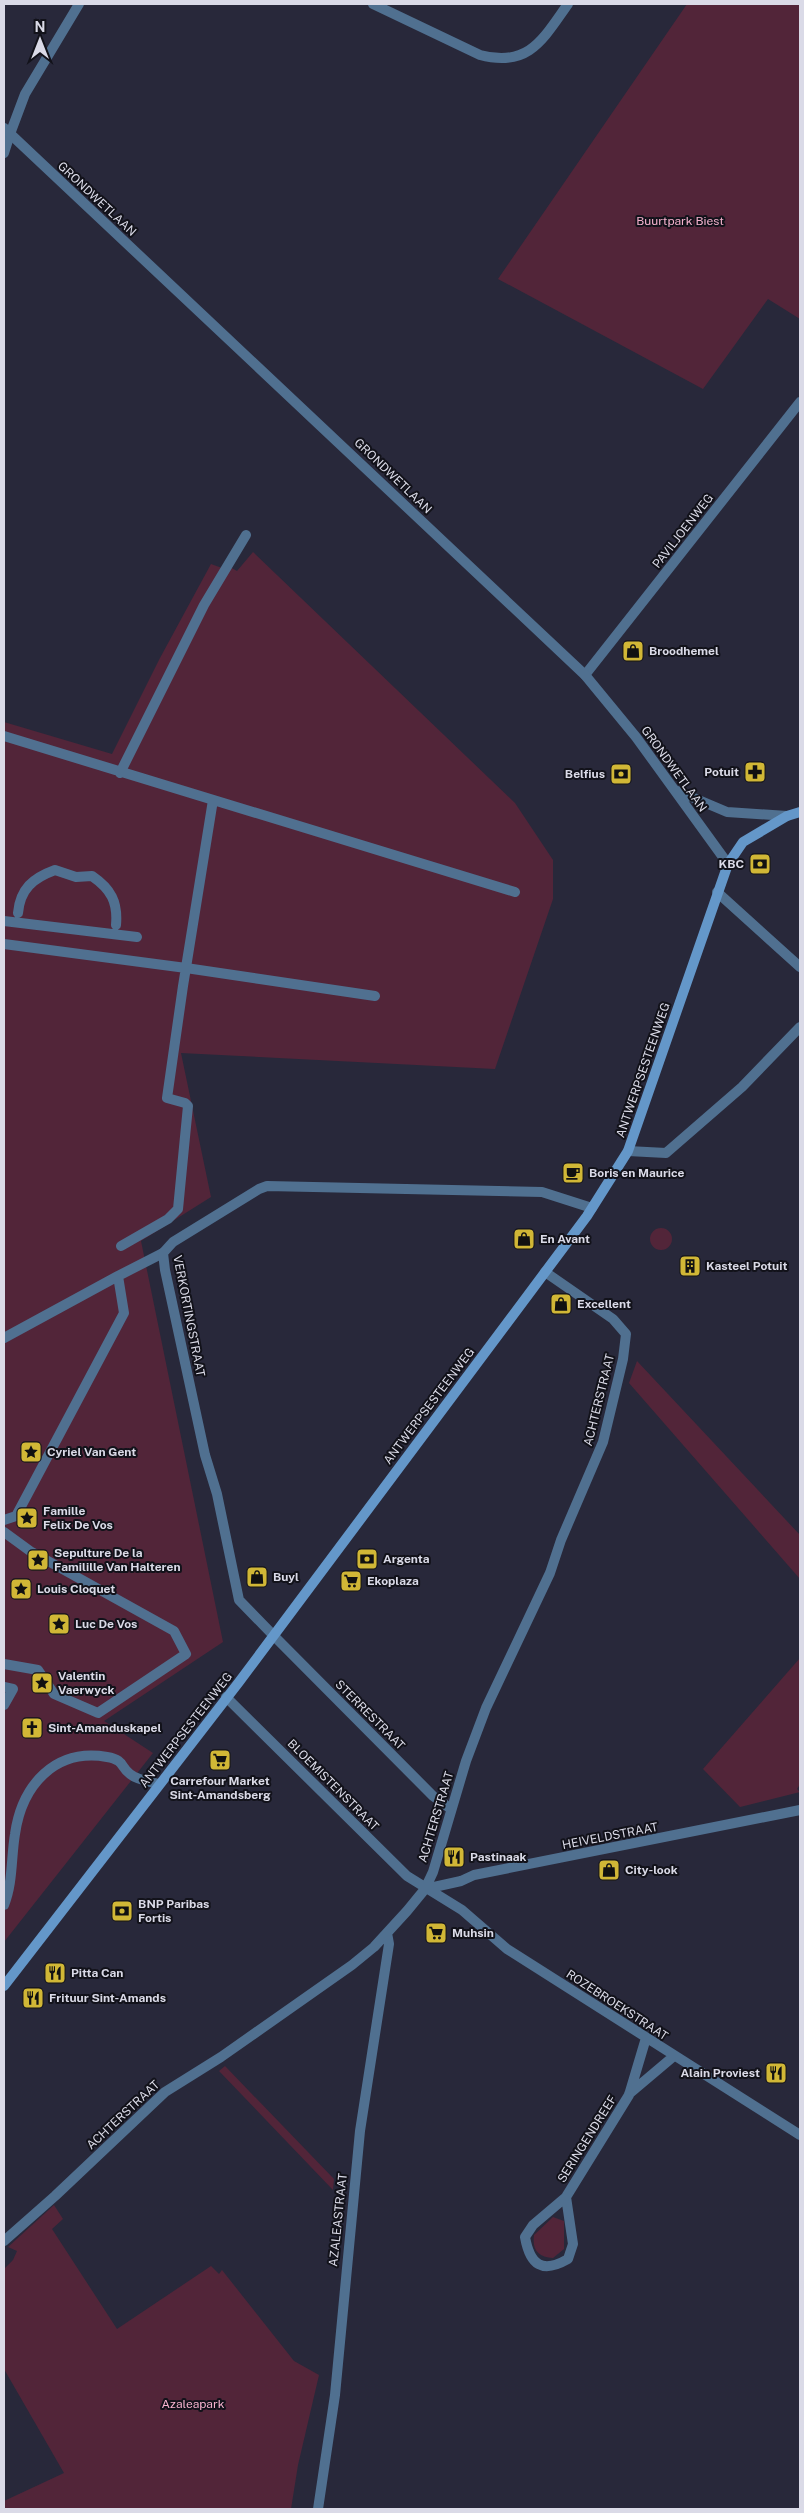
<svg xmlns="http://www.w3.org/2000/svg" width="804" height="2513" font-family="'Public Sans',sans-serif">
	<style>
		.green { fill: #522539 }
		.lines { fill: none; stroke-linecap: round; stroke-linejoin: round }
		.pedestrian { stroke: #507090; stroke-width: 10 }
		.minor { stroke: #507090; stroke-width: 10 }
		.tertiary { stroke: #507090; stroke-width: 10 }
		.secondary { stroke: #6497c9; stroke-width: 10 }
		.labels { text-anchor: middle; stroke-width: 4; stroke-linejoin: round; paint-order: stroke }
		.street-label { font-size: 12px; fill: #dadae7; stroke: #12121a }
		.park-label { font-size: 12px; fill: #f6b2ce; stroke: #12121a }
		.poi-label { font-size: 12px; font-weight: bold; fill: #dadae7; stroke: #12121a; text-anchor: start }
	</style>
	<rect width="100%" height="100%" fill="#28283a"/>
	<path class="green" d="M687,4H800V319L768,299L703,389L498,279Z
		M253,552L515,803L553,860V899L495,1069L181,1053L211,1197L141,1241L223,1642L104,1721L153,1753L4,1942V722L112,754L160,658L211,564L222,568L228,566L237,571Z
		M650 1239a11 11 0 1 1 22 0a11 11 0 1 1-22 0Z
		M637,1361L800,1535V1579L629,1383Z
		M800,1658V1784L797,1789L800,1792L740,1807L703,1769Z
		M225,2066L334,2179L333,2190L219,2071Z
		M54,2205L63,2219L52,2229L117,2329L211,2266L219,2274L222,2270L294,2361L319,2375L298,2465L291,2509H4V2501L64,2473L4,2369V2269L13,2260L17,2251L8,2247Z
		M553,2217L564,2221V2249L553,2258C538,2257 532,2250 534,2235Z"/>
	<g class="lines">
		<path class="pedestrian" d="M4,736L515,892
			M120,773L204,605L246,535
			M18,913C20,889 33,878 55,870L76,877L92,876C111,889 118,902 116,925
			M4,921L137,937
			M4,944L186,968L375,996
			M121,1246L168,1219L178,1209L188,1106L185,1103L167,1098L183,986L213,800
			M4,1338L118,1276
			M4,1520L16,1516L124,1313L118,1276L163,1253
			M4,1532L30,1551L174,1631L186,1654L98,1713L54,1694L38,1670L4,1664
			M274,1636L433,1796L451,1809
			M4,1687L13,1689L4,1705
			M4,1905C13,1883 11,1858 15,1834C22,1785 55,1748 107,1757C125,1760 120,1767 130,1774C137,1780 151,1782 159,1784"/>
		<path class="minor" d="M373,4L480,55C529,68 543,39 568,4
			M4,153L10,134
			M585,675L800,402
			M717,892L800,967
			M628,1151L666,1153L742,1087L800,1027
			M274,1636L239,1600L217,1494L205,1455L165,1270L163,1253L173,1242L259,1189L267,1186L542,1192L592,1208
			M226,1697L407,1876L462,1910L507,1949L800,2135
			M425,1889L461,1881L474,1875L800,1810
			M629,2094L674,2056
			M566,2197L573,2244L568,2259C542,2274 530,2265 525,2237L533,2225L566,2197L629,2095L646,2038
			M4,2241L55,2196L165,2092L221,2057L352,1965L374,1947L407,1911L425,1889L433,1872L466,1761L486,1708L550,1573L561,1540L603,1442L623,1359L626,1334L613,1319L545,1272
			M318,2509L335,2395L360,2131L389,1944L387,1933"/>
		<path class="tertiary" d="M4,128L585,675L636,737L728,864
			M10,134L25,94L79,4
			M675,790L727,812L787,816"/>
		<path class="secondary" d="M4,1986L239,1682L587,1216L628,1151L728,864L743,842L787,816L800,812"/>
	</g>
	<defs>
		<g id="shop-square" transform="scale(1.125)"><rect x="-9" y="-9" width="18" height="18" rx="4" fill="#d1b736" stroke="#12121a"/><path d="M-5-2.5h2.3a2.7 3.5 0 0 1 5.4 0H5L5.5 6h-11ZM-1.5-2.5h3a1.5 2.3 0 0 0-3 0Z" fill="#111"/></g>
		<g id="pharmacy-square" transform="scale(1.125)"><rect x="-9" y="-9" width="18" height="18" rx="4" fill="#d1b736" stroke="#12121a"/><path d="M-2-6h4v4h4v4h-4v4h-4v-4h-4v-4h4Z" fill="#111"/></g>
		<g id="bank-square" transform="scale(1.125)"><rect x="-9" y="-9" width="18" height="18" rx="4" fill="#d1b736" stroke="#12121a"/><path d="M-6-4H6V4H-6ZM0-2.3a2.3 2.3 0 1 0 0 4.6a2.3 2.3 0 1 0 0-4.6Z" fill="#111"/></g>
		<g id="cafe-square" transform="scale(1.125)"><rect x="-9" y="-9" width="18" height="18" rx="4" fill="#d1b736" stroke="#12121a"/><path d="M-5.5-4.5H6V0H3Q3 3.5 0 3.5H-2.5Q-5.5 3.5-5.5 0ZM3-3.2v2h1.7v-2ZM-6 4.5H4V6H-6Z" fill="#111"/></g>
		<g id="building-square" transform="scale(1.125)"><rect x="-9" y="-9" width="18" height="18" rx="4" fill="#d1b736" stroke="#12121a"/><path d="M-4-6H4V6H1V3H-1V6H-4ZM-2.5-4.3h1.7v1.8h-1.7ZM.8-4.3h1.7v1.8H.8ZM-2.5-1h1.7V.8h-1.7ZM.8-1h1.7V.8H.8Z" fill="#111"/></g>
		<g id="sight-square" transform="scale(1.125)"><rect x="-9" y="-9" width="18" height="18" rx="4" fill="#d1b736" stroke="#12121a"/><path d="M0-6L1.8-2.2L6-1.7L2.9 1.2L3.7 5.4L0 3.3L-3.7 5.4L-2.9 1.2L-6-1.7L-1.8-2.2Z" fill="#111"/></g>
		<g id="supermarket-square" transform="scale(1.125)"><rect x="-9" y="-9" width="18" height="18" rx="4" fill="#d1b736" stroke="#12121a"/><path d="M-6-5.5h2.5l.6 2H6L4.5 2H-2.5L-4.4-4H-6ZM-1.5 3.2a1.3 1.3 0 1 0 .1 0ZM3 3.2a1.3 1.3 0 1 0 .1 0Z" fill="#111"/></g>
		<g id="church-square" transform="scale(1.125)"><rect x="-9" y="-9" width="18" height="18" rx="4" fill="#d1b736" stroke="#12121a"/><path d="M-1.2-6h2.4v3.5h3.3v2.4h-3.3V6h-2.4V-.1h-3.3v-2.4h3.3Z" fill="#111"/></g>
		<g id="restaurant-square" transform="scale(1.125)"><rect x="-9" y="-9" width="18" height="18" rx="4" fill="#d1b736" stroke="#12121a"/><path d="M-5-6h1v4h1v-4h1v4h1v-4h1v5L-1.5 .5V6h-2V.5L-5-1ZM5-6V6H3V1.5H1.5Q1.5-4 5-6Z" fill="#111"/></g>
	</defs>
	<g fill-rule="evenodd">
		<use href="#shop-square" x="633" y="651"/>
		<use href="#pharmacy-square" x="755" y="772"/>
		<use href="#bank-square" x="621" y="774"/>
		<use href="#bank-square" x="760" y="864"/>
		<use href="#cafe-square" x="573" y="1173"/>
		<use href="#shop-square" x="524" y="1239"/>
		<use href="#building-square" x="690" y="1266"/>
		<use href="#shop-square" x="561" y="1304"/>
		<use href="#sight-square" x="31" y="1452"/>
		<use href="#sight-square" x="27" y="1518"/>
		<use href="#bank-square" x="367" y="1559"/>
		<use href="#sight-square" x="38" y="1560"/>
		<use href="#shop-square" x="257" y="1577"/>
		<use href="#supermarket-square" x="351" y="1581"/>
		<use href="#sight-square" x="21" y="1589"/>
		<use href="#sight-square" x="59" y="1624"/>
		<use href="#sight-square" x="42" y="1683"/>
		<use href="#church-square" x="32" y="1728"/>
		<use href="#supermarket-square" x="220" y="1760"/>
		<use href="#restaurant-square" x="454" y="1857"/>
		<use href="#shop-square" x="609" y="1870"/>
		<use href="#bank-square" x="122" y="1911"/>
		<use href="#supermarket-square" x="436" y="1933"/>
		<use href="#restaurant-square" x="55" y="1973"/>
		<use href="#restaurant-square" x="33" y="1998"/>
		<use href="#restaurant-square" x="776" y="2073"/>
	</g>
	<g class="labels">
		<g class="street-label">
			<text transform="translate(97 199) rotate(43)" y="4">GRONDWETLAAN</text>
			<text transform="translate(393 476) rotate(44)" y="4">GRONDWETLAAN</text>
			<text transform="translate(683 531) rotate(-52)" y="4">PAVILJOENWEG</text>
			<text transform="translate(674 769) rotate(54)" y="4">GRONDWETLAAN</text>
			<text transform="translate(643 1070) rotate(-71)" y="4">ANTWERPSESTEENWEG</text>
			<text transform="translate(189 1316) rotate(79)" y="4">VERKORTINGSTRAAT</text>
			<text transform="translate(599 1400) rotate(-76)" y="4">ACHTERSTRAAT</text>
			<text transform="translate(429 1406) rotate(-53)" y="4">ANTWERPSESTEENWEG</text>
			<text transform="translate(370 1715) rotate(45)" y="4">STERRESTRAAT</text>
			<text transform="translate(186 1730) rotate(-52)" y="4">ANTWERPSESTEENWEG</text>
			<text transform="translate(333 1785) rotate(45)" y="4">BLOEMISTENSTRAAT</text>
			<text transform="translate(436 1817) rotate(-73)" y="4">ACHTERSTRAAT</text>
			<text transform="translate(610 1836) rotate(-11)" y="4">HEIVELDSTRAAT</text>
			<text transform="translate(617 2005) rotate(33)" y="4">ROZEBROEKSTRAAT</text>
			<text transform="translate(123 2115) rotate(-43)" y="4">ACHTERSTRAAT</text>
			<text transform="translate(587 2139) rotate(-58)" y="4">SERINGENDREEF</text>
			<text transform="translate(338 2220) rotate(-84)" y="4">AZALEASTRAAT</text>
		</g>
		<g class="park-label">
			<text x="680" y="225">Buurtpark Biest</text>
			<text x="193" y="2408">Azaleapark</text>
		</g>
		<g class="poi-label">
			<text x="649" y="655">Broodhemel</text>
			<text x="739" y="776" text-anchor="end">Potuit</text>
			<text x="605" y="778" text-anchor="end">Belfius</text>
			<text x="744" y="868" text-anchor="end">KBC</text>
			<text x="589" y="1177">Boris en Maurice</text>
			<text x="540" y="1243">En Avant</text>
			<text x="706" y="1270">Kasteel Potuit</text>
			<text x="577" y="1308">Excellent</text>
			<text x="47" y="1456">Cyriel Van Gent</text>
			<text x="43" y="1515">Famille<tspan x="43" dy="14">Felix De Vos</tspan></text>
			<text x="54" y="1557">Sepulture De la<tspan x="54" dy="14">Familille Van Halteren</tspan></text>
			<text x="383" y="1563">Argenta</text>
			<text x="273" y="1581">Buyl</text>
			<text x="367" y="1585">Ekoplaza</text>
			<text x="37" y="1593">Louis Cloquet</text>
			<text x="75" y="1628">Luc De Vos</text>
			<text x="58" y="1680">Valentin<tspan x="58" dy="14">Vaerwyck</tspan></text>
			<text x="48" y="1732">Sint-Amanduskapel</text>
			<text x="220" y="1785" text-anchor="middle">Carrefour Market<tspan x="220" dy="14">Sint-Amandsberg</tspan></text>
			<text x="470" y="1861">Pastinaak</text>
			<text x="625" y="1874">City-look</text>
			<text x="138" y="1908">BNP Paribas<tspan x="138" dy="14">Fortis</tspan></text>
			<text x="452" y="1937">Muhsin</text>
			<text x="71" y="1977">Pitta Can</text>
			<text x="49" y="2002">Frituur Sint-Amands</text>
			<text x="760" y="2077" text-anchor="end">Alain Proviest</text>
		</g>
	</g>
	<rect width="804" height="2513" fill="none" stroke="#dadae7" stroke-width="10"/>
	<g transform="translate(40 40)" stroke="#12121a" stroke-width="4" paint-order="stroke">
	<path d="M0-4L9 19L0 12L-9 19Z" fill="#dadae7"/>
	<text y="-8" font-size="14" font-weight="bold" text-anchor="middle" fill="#dadae7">N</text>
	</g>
</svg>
